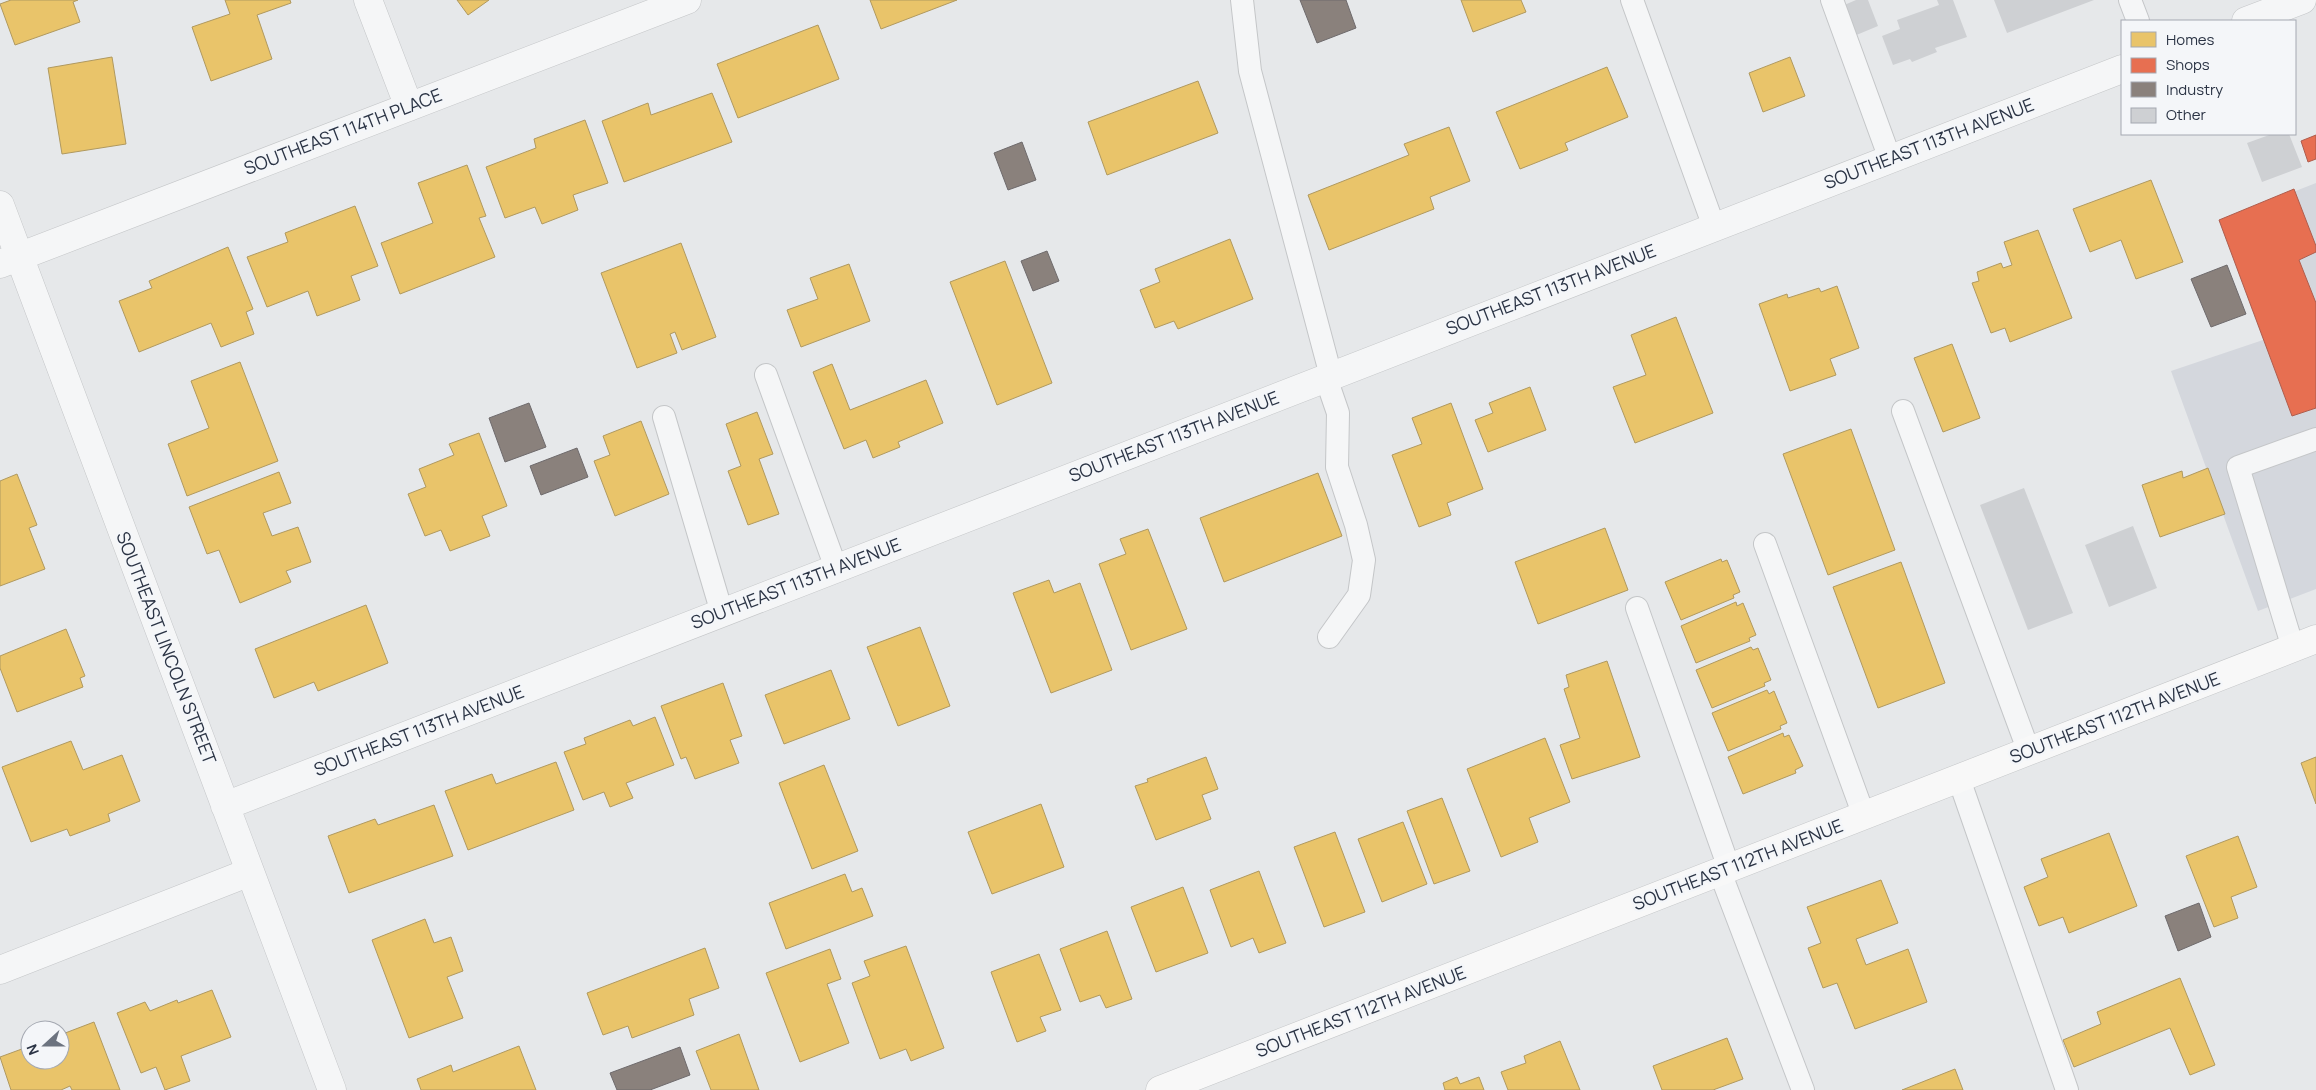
<svg xmlns="http://www.w3.org/2000/svg" width="2316" height="1090" font-family="Manrope,sans-serif">
	<style>
		.built { fill: #d4d7dd }
		.homes { fill: #e9c46a; stroke: #b0995f }
		.shops { fill: #e76f51; stroke: #af5d4d }
		.industry { fill: #8a817c; stroke: #6e6a6c }
		.building { fill: #ced0d3 }
		.lines { fill: none; stroke-linecap: round; stroke-linejoin: round }
		.lane-casing { stroke: #c4c6c8; stroke-width: 24 }
		.street-casing { stroke: #c4c6c8; stroke-width: 29 }
		.secondary-casing { stroke: #c4c6c8; stroke-width: 29 }
		.lane { stroke: #f5f6f7; stroke-width: 22 }
		.street { stroke: #f5f6f7; stroke-width: 28 }
		.secondary { stroke: #f8f8f8; stroke-width: 28 }
		.labels { text-anchor: middle; stroke-width: 5; stroke-linejoin: round; paint-order: stroke }
		.street-label { font-size: 18px; fill: #2b3445; stroke: #f4f6f9 }
	</style>
	<rect width="100%" height="100%" fill="#e6e8ea"/>
	<path class="built" d="M2316,183V589L2258,611L2171,371L2263,340L2219,221Z"/>
	<path class="homes" d="M11,0H78L73,2L80,22L15,45L0,4Z
		M225,0H290L291,3L257,15L272,59L211,81L192,27L230,14Z
		M457,0H489L468,15Z
		M870,0H957L881,29Z
		M1461,0H1521L1526,12L1473,32Z
		M818,25L839,79L738,118L717,64Z
		M112,57L126,144L62,154L48,68Z
		M1790,57L1805,96L1763,112L1749,73Z
		M1607,67L1628,117L1565,143L1568,150L1520,169L1496,112Z
		M1198,81L1218,133L1107,175L1088,122Z
		M712,93L732,142L624,182L602,121L648,103L651,115Z
		M585,120L608,183L573,195L578,210L542,224L535,207L505,218L486,167L536,148L534,139Z
		M1449,127L1470,181L1430,197L1434,209L1329,250L1308,195L1409,155L1404,144Z
		M467,165L486,216L479,218L495,257L400,294L381,243L433,223L418,183Z
		M2151,180L2183,262L2136,279L2121,240L2090,252L2073,209Z
		M355,206L378,266L351,276L360,300L317,316L308,291L267,307L247,257L288,242L285,233Z
		M2038,230L2072,318L2010,342L2005,328L1991,333L1972,283L1979,281L1977,272L2001,263L2003,268L2012,265L2004,242Z
		M1230,239L1253,299L1178,329L1174,321L1155,328L1140,290L1160,282L1155,269Z
		M681,243L716,337L682,350L675,332L670,334L677,353L637,368L601,273Z
		M228,247L253,309L246,312L254,334L221,347L211,323L139,352L119,301L152,288L149,281Z
		M1005,261L1052,383L997,405L950,282Z
		M849,264L870,321L801,347L787,310L818,299L810,278Z
		M1837,286L1859,348L1830,359L1836,375L1790,391L1759,304L1787,294L1788,298L1819,288L1821,292Z
		M1676,317L1713,413L1635,443L1613,387L1646,375L1631,335Z
		M1952,344L1980,418L1943,432L1914,358Z
		M240,362L278,461L187,496L168,444L209,428L191,381Z
		M832,364L850,410L926,380L943,423L898,442L900,447L873,458L866,440L844,449L813,372Z
		M1530,387L1546,430L1488,452L1475,420L1493,413L1489,403Z
		M1451,403L1483,489L1447,503L1451,515L1419,527L1392,455L1422,444L1412,418Z
		M757,412L773,454L759,459L779,514L748,525L728,471L741,466L726,424Z
		M641,421L669,494L615,516L594,461L610,455L603,436Z
		M1851,429L1895,550L1828,575L1783,454Z
		M479,433L507,506L482,516L490,536L450,551L441,530L425,536L408,494L426,487L419,469L454,455L449,444Z
		M2208,468L2225,514L2160,537L2142,485L2182,471L2183,478Z
		M279,472L291,503L263,513L272,536L298,527L311,562L286,571L291,582L240,603L219,550L207,554L189,507Z
		M1318,473L1342,536L1224,582L1200,518Z
		M17,474L37,525L29,528L45,569L0,586V481Z
		M1605,528L1628,590L1538,624L1515,562Z
		M1148,529L1187,629L1131,650L1099,564L1126,554L1120,539Z
		M1721,559L1722,562L1727,560L1740,592L1733,595L1734,598L1681,620L1665,582Z
		M1901,562L1945,683L1878,708L1833,587Z
		M1049,580L1054,593L1080,583L1112,670L1051,693L1013,593Z
		M1736,602L1737,606L1743,603L1756,635L1749,638L1750,641L1696,663L1681,626Z
		M366,605L388,663L318,691L314,682L274,698L255,649Z
		M920,627L950,706L898,726L867,647Z
		M66,629L85,676L80,678L83,687L17,712L0,668V656Z
		M1751,647L1753,650L1758,648L1771,680L1764,683L1765,686L1712,708L1696,670Z
		M1607,661L1640,757L1572,779L1560,745L1580,738L1564,689L1569,687L1566,675Z
		M831,670L850,719L784,744L765,695Z
		M723,683L742,736L730,740L739,763L695,779L686,757L681,759L661,706Z
		M1767,690L1769,694L1774,691L1787,723L1780,726L1781,729L1728,751L1712,713Z
		M655,717L674,765L626,783L633,798L610,807L604,792L583,800L564,752L586,744L584,738L630,720L633,726Z
		M1783,733L1784,737L1789,735L1803,766L1795,770L1796,773L1743,794L1728,757Z
		M1545,738L1570,802L1529,818L1538,842L1501,857L1467,769Z
		M71,741L83,770L122,755L140,801L108,814L110,821L70,836L67,829L31,842L2,767Z
		M1206,757L1218,789L1202,795L1211,819L1156,840L1135,786L1148,782L1147,779Z
		M2316,757V804L2301,763Z
		M556,762L574,810L468,850L445,791L492,774L496,784Z
		M824,765L858,851L812,869L779,783Z
		M1442,798L1470,871L1434,884L1407,811Z
		M1041,804L1064,867L992,894L968,832Z
		M434,805L453,856L349,893L328,836L375,819L378,825Z
		M1403,822L1427,884L1382,902L1358,839Z
		M1335,832L1365,912L1324,927L1294,847Z
		M2109,833L2137,906L2069,933L2063,917L2039,926L2024,887L2048,877L2041,859Z
		M2238,836L2257,887L2231,897L2238,918L2214,927L2186,856Z
		M1259,871L1286,943L1259,953L1253,938L1231,947L1210,890Z
		M845,874L852,892L862,888L873,916L786,949L769,903Z
		M1881,880L1898,923L1856,939L1866,965L1908,949L1927,1002L1855,1029L1837,983L1823,988L1808,948L1821,943L1807,907Z
		M1183,887L1208,953L1156,972L1131,907Z
		M425,919L434,943L451,937L463,971L447,977L463,1018L409,1038L372,940Z
		M1107,931L1132,999L1106,1008L1100,995L1080,1002L1060,949Z
		M906,946L944,1048L911,1061L906,1049L880,1059L852,983L870,976L864,961Z
		M705,948L719,988L689,999L694,1015L632,1038L628,1026L603,1035L587,993Z
		M830,949L841,979L827,984L849,1043L800,1062L766,973Z
		M1039,954L1061,1010L1040,1017L1046,1031L1017,1042L991,972Z
		M2180,978L2215,1065L2190,1075L2170,1028L2074,1067L2063,1040L2101,1024L2097,1012Z
		M212,990L231,1037L181,1056L190,1081L165,1090L156,1067L141,1073L117,1013L145,1002L150,1011L177,1000L178,1003Z
		M94,1022L120,1090H72L70,1086L61,1090H11L0,1057L30,1046V1060H60V1035Z
		M739,1034L759,1090H711L696,1051Z
		M1727,1038L1743,1079L1713,1090H1662L1653,1066Z
		M1560,1041L1580,1090H1508L1501,1072L1526,1063L1524,1056Z
		M519,1046L536,1090H421L417,1079L451,1065L453,1072Z
		M1955,1069L1963,1090H1902Z
		M1457,1077L1460,1084L1479,1077L1484,1090H1445L1443,1083Z"/>
	<path class="shops" d="M2316,135V159L2308,162L2301,141Z
		M2294,189L2316,246V252L2299,260L2316,303V408L2292,416L2219,220Z"/>
	<path class="industry" d="M1300,0H1346L1356,28L1317,43Z
		M1022,142L1036,180L1008,190L994,153Z
		M1047,251L1059,281L1033,291L1021,261Z
		M2227,265L2246,314L2211,327L2191,279Z
		M529,403L546,447L505,462L489,418Z
		M577,448L588,477L541,495L530,466Z
		M2199,903L2211,937L2178,951L2165,916Z
		M680,1047L690,1075L650,1090H617L610,1073Z"/>
	<path class="building" d="M1856,0H1868L1878,26L1854,36L1842,6Z
		M1937,0H1953L1967,37L1935,48L1937,52L1912,62L1910,59L1893,65L1882,36L1900,29L1897,20L1939,5Z
		M1994,0H2094L2007,33Z
		M2272,134H2289L2302,167L2262,182L2247,143Z
		M2024,488L2073,613L2028,630L1980,505Z
		M2133,526L2157,588L2109,607L2085,545Z"/>
	<g class="lines">
		<g class="lane-casing">
			<path id="lane" d="M1242,0L1250,71L1331,376
				M1632,0L1714,227
				M1832,0L1890,159
				M2130,0L2138,21
				M766,375L836,568
				M1326,378L1338,413L1337,467L1356,525L1364,560L1359,595L1329,637
				M1903,411L2029,752
				M664,417L722,613
				M1765,544L1864,816
				M1637,608L1729,868
				M2293,648L2238,467L2316,439
				M1959,779L2067,1090
				M1720,872L1803,1090"/>
		</g>
		<g class="street-casing">
			<path id="street" d="M368,0L409,107
				M2246,21L2302,0
				M0,205L332,1090
				M0,264L687,0
				M225,806L2122,69
				M0,970L250,872"/>
		</g>
		<g class="secondary-casing">
			<path id="secondary" d="M1160,1090L2316,639"/>
		</g>
		<use href="#lane" class="lane"/>
		<use href="#street" class="street"/>
		<use href="#secondary" class="secondary"/>
	</g>
	<g class="labels">
		<g class="street-label">
			<text transform="translate(343 132) rotate(-21)" y="6">SOUTHEAST 114TH PLACE</text>
			<text transform="translate(1929 144) rotate(-21)" y="6">SOUTHEAST 113TH AVENUE</text>
			<text transform="translate(1551 290) rotate(-21)" y="6">SOUTHEAST 113TH AVENUE</text>
			<text transform="translate(1174 437) rotate(-21)" y="6">SOUTHEAST 113TH AVENUE</text>
			<text transform="translate(796 584) rotate(-21)" y="6">SOUTHEAST 113TH AVENUE</text>
			<text transform="translate(166 648) rotate(69)" y="6">SOUTHEAST LINCOLN STREET</text>
			<text transform="translate(2115 718) rotate(-21)" y="6">SOUTHEAST 112TH AVENUE</text>
			<text transform="translate(419 731) rotate(-21)" y="6">SOUTHEAST 113TH AVENUE</text>
			<text transform="translate(1738 865) rotate(-21)" y="6">SOUTHEAST 112TH AVENUE</text>
			<text transform="translate(1361 1012) rotate(-21)" y="6">SOUTHEAST 112TH AVENUE</text>
		</g>
	</g>
	<rect x="2121" y="20" width="175" height="115" fill="#f4f6f9" stroke="#a4a8b1"/>
	<rect x="2131" y="32" width="25" height="15" fill="#e9c46a" stroke="#a4a8b1"/>
	<text x="2166" y="45" font-size="15" fill="#2b3445">Homes</text>
	<rect x="2131" y="58" width="25" height="15" fill="#e76f51" stroke="#a4a8b1"/>
	<text x="2166" y="70" font-size="15" fill="#2b3445">Shops</text>
	<rect x="2131" y="82" width="25" height="15" fill="#8a817c" stroke="#a4a8b1"/>
	<text x="2166" y="95" font-size="15" fill="#2b3445">Industry</text>
	<rect x="2131" y="108" width="25" height="15" fill="#ced0d3" stroke="#a4a8b1"/>
	<text x="2166" y="120" font-size="15" fill="#2b3445">Other</text>
	<g transform="translate(45 1045) rotate(249)"><circle r="24" fill="#f4f6f9" stroke="#a4a8b1"/>
	<path d="M0-4L9 19L0 12L-9 19Z" fill="#6c737f"/>
	<text y="-8" font-size="14" font-weight="bold" text-anchor="middle" fill="#2b3445">N</text>
	</g>
</svg>
